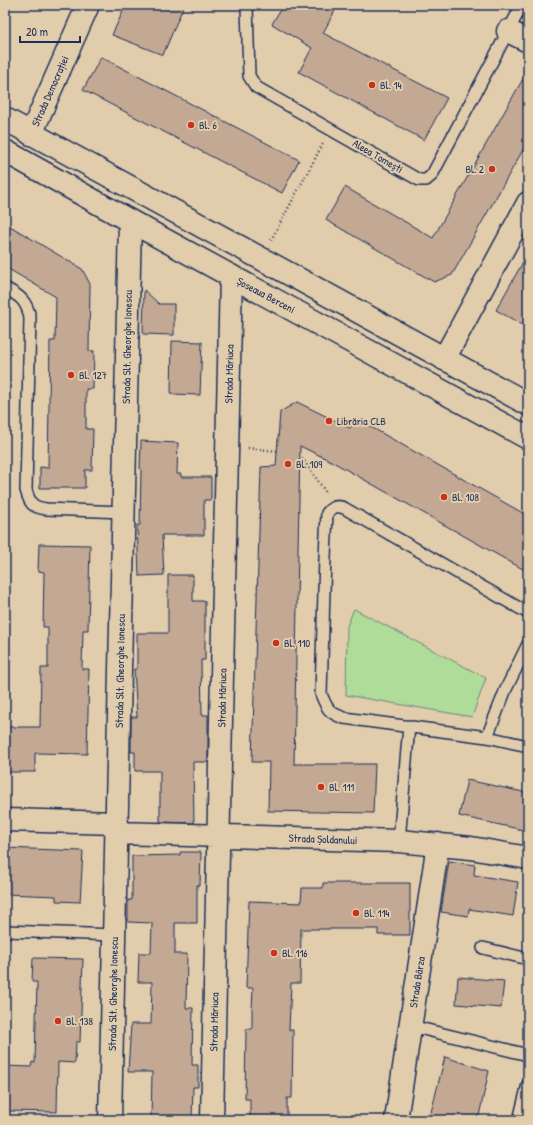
<svg xmlns="http://www.w3.org/2000/svg" width="533" height="1125" font-family="'Patrick Hand',sans-serif">
	<style>
		.green { fill: #b0dc9a; stroke: #66867c }
		.building { fill: #c3a893; stroke: #1b2f5e }
		.lines { fill: none; stroke-linecap: round; stroke-linejoin: round }
		.lane-casing { stroke: #1b2f5e; stroke-width: 14 }
		.street-casing { stroke: #1b2f5e; stroke-width: 25 }
		.secondary-casing { stroke: #1b2f5e; stroke-width: 25 }
		.path { stroke: #1b2f5e; stroke-width: 2.5; stroke-dasharray: 1 3; stroke-linecap: butt }
		.lane { stroke: #e1cdab; stroke-width: 11 }
		.street { stroke: #e1cdab; stroke-width: 22 }
		.secondary { stroke: #e1cdab; stroke-width: 22 }
		.poi-dot { fill: #c8321e; stroke: #e1cdab; stroke-width: 1.5 }
		.labels { text-anchor: middle; stroke-width: 4; stroke-linejoin: round; paint-order: stroke }
		.poi-label { font-size: 11px; fill: #1b2f5e; stroke: #e1cdab; text-anchor: start }
		.street-label { font-size: 11px; fill: #1b2f5e; stroke: #e1cdab }
	</style>
	<rect width="100%" height="100%" fill="#e1cdab"/>
	<filter id="ink" filterUnits="userSpaceOnUse"><feTurbulence type="fractalNoise" baseFrequency=".025" numOctaves="2"/><feDisplacementMap in="SourceGraphic" scale="8" xChannelSelector="R" yChannelSelector="G"/><feConvolveMatrix kernelMatrix="1 2 1 2 8 2 1 2 1" color-interpolation-filters="sRGB"/></filter>
	<g filter="url(#ink)">
		<path class="green" d="M354,609L486,678L472,717L346,695L347,626Z"/>
		<path class="building" d="M126,5H184L163,55L112,35Z
			M283,5H338L323,33L447,98L424,140L299,72L312,48L272,24Z
			M101,57L299,160L282,193L83,90Z
			M528,70V141L452,275L434,282L326,220L345,187L433,238Z
			M5,223L82,269L90,284L89,351H94L93,389H86V429H93L92,470H85V488H40V467L48,468L50,341H55L56,297L5,267Z
			M528,253V328L496,310Z
			M144,290L159,304H174V335L143,334Z
			M172,341L202,342L200,395L171,394Z
			M297,402L350,428L355,418L528,516V572L331,461L300,446L294,764H375L373,813L268,811L269,762H252L261,467L276,466L280,412Z
			M141,441L178,443L177,474H181V477H211V500H204V535H162L164,575L139,576L137,525H140L141,469H140Z
			M39,544L90,545L88,630H83L82,669H89L87,754L35,753V772H5V727H40L41,668H48V627H43L44,572L38,571Z
			M168,575H193V601H205V660H201L202,715H208V762H193L194,823L160,822V771H135V752H131V717H137L134,669H137V633H168Z
			M467,780L528,793V831L459,816Z
			M5,848L83,851L80,902L56,901V896L5,894Z
			M180,852H201L200,885H197V923H175V954H187L186,1008H193L192,1065H198V1087H193L192,1120H151L152,1072H128L131,1024H151L152,982H138L139,953H151L152,923L128,922V900H132V856L180,855Z
			M449,861L475,865L474,875L518,882L513,916L469,909L468,916L441,912Z
			M323,883H410V935H378V929H301L300,983H291L289,1030H293L292,1098H287V1120H250V1099H245L246,1029H252V1010L253,988H246L249,901L301,903L302,888H323Z
			M33,958L83,959L80,1042H76L75,1063L58,1062L57,1112L5,1111V1066L31,1067L32,1062L35,1063L37,982H32Z
			M458,977L504,981L501,1008L456,1004Z
			M445,1057L489,1071L478,1120H429Z"/>
		<g class="lines">
			<g class="lane-casing">
				<path id="lane" d="M247,5L249,76L256,87L419,180H426L432,175L522,5
					M5,288C20,296 27,301 30,318L26,490C30,504 32,507 46,509L123,512
					M528,613L344,508C337,505 332,507 327,513L325,557L321,694C327,709 329,713 344,718L487,737L528,746
					M487,737L506,689L528,644
					M399,841L409,726
					M5,931L115,935
					M483,948L528,959
					M411,1026L528,1055
					M519,1120L528,1084"/>
			</g>
			<g class="street-casing">
				<path id="street" d="M508,31L528,41
					M31,134L88,5
					M444,359L528,203
					M5,820L117,823
					M117,833L399,841L471,848L528,858
					M110,1120L130,221
					M212,1120L231,276
					M396,1120L438,844"/>
			</g>
			<g class="secondary-casing">
				<path id="secondary" d="M5,119L528,404
					M5,151L130,221L528,438"/>
			</g>
			<path class="path" d="M271,240L324,142
				M248,448L277,451
				M302,458L327,494"/>
			<use href="#lane" class="lane"/>
			<use href="#street" class="street"/>
			<use href="#secondary" class="secondary"/>
		</g>
	</g>
	<g class="poi-dot">
		<circle cx="372" cy="85" r="4"/>
		<circle cx="191" cy="125" r="4"/>
		<circle cx="492" cy="169" r="4"/>
		<circle cx="71" cy="375" r="4"/>
		<circle cx="329" cy="421" r="4"/>
		<circle cx="288" cy="464" r="4"/>
		<circle cx="444" cy="497" r="4"/>
		<circle cx="276" cy="643" r="4"/>
		<circle cx="321" cy="787" r="4"/>
		<circle cx="356" cy="913" r="4"/>
		<circle cx="274" cy="953" r="4"/>
		<circle cx="58" cy="1021" r="4"/>
	</g>
	<g class="labels">
		<g class="poi-label">
			<text x="380" y="89">Bl. 14</text>
			<text x="199" y="129">Bl. 6</text>
			<text x="484" y="173" text-anchor="end">Bl. 2</text>
			<text x="79" y="379">Bl. 127</text>
			<text x="337" y="425">Librăria CLB</text>
			<text x="296" y="468">Bl. 109</text>
			<text x="452" y="501">Bl. 108</text>
			<text x="284" y="647">Bl. 110</text>
			<text x="329" y="791">Bl. 111</text>
			<text x="364" y="917">Bl. 114</text>
			<text x="282" y="957">Bl. 116</text>
			<text x="66" y="1025">Bl. 138</text>
		</g>
		<g class="street-label">
			<text transform="translate(50 91) rotate(-66)" y="4">Strada Democrației</text>
			<text transform="translate(378 156) rotate(30)" y="4">Aleea Tomești</text>
			<text transform="translate(266 295) rotate(28)" y="4">Șoseaua Berceni</text>
			<text transform="translate(127 347) rotate(-89)" y="4">Strada Slt. Gheorghe Ionescu</text>
			<text transform="translate(229 374) rotate(-89)" y="4">Strada Măriuca</text>
			<text transform="translate(120 671) rotate(-89)" y="4">Strada Slt. Gheorghe Ionescu</text>
			<text transform="translate(222 698) rotate(-89)" y="4">Strada Măriuca</text>
			<text transform="translate(323 839) rotate(2)" y="4">Strada Șoldanului</text>
			<text transform="translate(417 982) rotate(-81)" y="4">Strada Bârza</text>
			<text transform="translate(113 994) rotate(-89)" y="4">Strada Slt. Gheorghe Ionescu</text>
			<text transform="translate(214 1022) rotate(-89)" y="4">Strada Măriuca</text>
		</g>
	</g>
	<rect width="533" height="1125" fill="none" stroke="#e1cdab" stroke-width="20"/>
	<rect x="10" y="10" width="513" height="1105" fill="none" stroke="#1b2f5e" stroke-width="1.5" filter="url(#ink)"/>
	<path d="M20 36v6h60v-6" fill="none" stroke="#1b2f5e" stroke-width="2"/>
	<text x="26" y="36" font-size="12" fill="#1b2f5e" stroke="#e1cdab" stroke-width="3" paint-order="stroke">20 m</text>
</svg>
